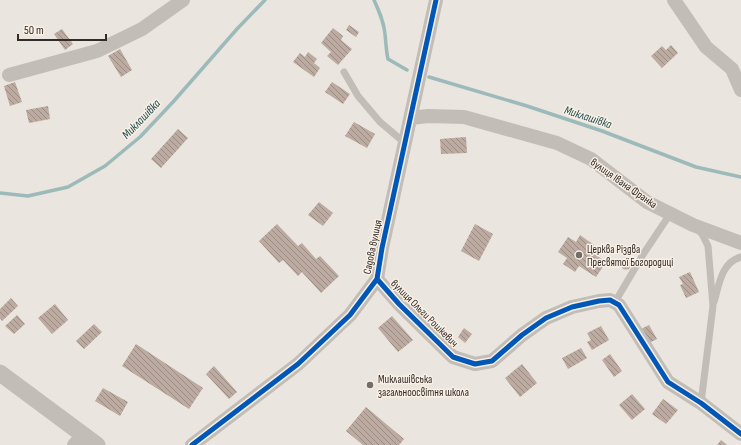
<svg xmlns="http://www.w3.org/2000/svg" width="741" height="445" font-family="'Sofia Sans Condensed',sans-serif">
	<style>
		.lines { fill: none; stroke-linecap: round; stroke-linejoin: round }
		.stream { stroke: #9cbaba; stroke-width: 3.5 }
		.building { fill: url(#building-back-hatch) }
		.service { stroke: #c3bdb7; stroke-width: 7 }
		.minor { stroke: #c3bdb7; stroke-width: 14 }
		.tertiary { stroke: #c3bdb7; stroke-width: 17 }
		.cycleway-casing { stroke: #f8f0e5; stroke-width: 8 }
		.cycleway { stroke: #0057b8; stroke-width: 5 }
		.poi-dot { fill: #736c67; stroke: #f8f0e5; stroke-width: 1.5 }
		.labels { text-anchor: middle; stroke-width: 3; stroke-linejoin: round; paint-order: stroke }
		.street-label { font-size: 11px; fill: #332b27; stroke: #f8f0e5 }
		.poi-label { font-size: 11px; fill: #332b27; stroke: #f8f0e5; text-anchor: start }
		.water-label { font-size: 12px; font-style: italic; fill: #1f4c52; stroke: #f8f0e5 }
	</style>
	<defs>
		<pattern id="building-back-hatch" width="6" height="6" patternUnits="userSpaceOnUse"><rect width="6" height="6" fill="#bdaba1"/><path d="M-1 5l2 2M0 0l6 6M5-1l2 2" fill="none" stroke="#9a8b83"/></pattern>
	</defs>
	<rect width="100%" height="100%" fill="#eae5de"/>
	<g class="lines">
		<path class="stream" d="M374,0C379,11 384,22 385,34C386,43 386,50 388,59L407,70
			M429,77L527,106L602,131L696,167L741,177
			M0,193L28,196L68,187L105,166L140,137L173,102L237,29L265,0"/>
	</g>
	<path class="building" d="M349,25L359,32L356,37L346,30Z
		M333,28L343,36L341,40L352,49L338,65L327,56L331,52L321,43Z
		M62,29L73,44L65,50L54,34Z
		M671,45L678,53L662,68L651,56L662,46L666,50Z
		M120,49L132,70L121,77L108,56Z
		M308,52L317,59L314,63L320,68L314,77L293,62L300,53L305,57Z
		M15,82L22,102L10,106L4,86Z
		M332,82L350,94L343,104L325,92Z
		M48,106L50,119L29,123L26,110Z
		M354,122L375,134L367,148L345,136Z
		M178,129L188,138L161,168L151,159Z
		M466,137L467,153L441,154L440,139Z
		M319,202L333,213L323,226L308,215Z
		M277,224L298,246L302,243L316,259L320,256L339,276L321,293L302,272L298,276L283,260L279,263L259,241Z
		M475,224L493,234L479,261L461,251Z
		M580,235L594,245L590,251L606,262L596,277L579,266L575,272L563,264L567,258L558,252L568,237L576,242Z
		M620.5 264a5.5 5.5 0 1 1 11 0a5.5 5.5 0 1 1-11 0Z
		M690,272L699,292L686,298L680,285L683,284L679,277Z
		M11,298L18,306L2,321L0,318V309Z
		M55,304L68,320L52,334L38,318Z
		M17,315L25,324L14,334L5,326Z
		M392,316L413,340L398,352L378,328Z
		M94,324L102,332L84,349L76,341Z
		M649,325L657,339L647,344L639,330Z
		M601,326L609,340L592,350L587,342L591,340L587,333Z
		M464,328L472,334L465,343L458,337Z
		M136,344L203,388L189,409L122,366Z
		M581,348L587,358L568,369L562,358Z
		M610,354L622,371L614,377L602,360Z
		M522,364L537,383L520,397L505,378Z
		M214,366L237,392L229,399L206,374Z
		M103,388L128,402L120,416L95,401Z
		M632,394L645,409L632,420L619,405Z
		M663,399L678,410L666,424L652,414Z
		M366,407L404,439L399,445H363L346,431Z
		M721,440L727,445H717Z"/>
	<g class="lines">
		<path class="service" d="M344,72L358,96L380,122L405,143
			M698,230L702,234L708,246L713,306L701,403
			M615,302L644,253L670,214
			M714,302C719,286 721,262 741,257"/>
		<path class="minor" d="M674,0L706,47L732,69L741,90
			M9,75L97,51L142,29L183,0
			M411,118L428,116L464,117L557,143L591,159L647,202L693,225L741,243
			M377,279L399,304L453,357L475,364L492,361L522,335L546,318L572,307L599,301L610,300L619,305L668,382L701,403L741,434
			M74,445L83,435
			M192,445L298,364L350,315L377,279L382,248L436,0"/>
		<path class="tertiary" d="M0,373L97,445"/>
		<g class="cycleway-casing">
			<path id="cycleway" d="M377,279L399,304L453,357L475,364L492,361L522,335L546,318L572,307L599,301L610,300L619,305L668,382L701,403L741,434
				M192,445L298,364L350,315L377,279L382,248L436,0"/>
		</g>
		<use href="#cycleway" class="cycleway"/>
	</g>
	<g class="poi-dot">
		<circle cx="579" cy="255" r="4"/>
		<circle cx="370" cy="385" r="4"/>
	</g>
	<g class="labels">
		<g class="street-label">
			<text transform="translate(624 183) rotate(35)" y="4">вулиця Івана Франка</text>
			<text transform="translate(372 247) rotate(-78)" y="4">Садова вулиця</text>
			<text transform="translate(425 313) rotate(45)" y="4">вулиця Ольги Рошкевич</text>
		</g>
		<g class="poi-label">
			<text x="587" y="253">Церква Різдва<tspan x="587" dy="13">Пресвятої Богородиці</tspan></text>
			<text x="378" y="383">Миклашівська<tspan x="378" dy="13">загальноосвітня школа</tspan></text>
		</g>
		<g class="water-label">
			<text transform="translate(588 117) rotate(18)" y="4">Миклашівка</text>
			<text transform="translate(141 119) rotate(-46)" y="4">Миклашівка</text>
		</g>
	</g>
	<path d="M18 34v6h88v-6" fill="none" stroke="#332b27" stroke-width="2"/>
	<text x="24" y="34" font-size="12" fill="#332b27" stroke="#f8f0e5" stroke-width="3" paint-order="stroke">50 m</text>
</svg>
